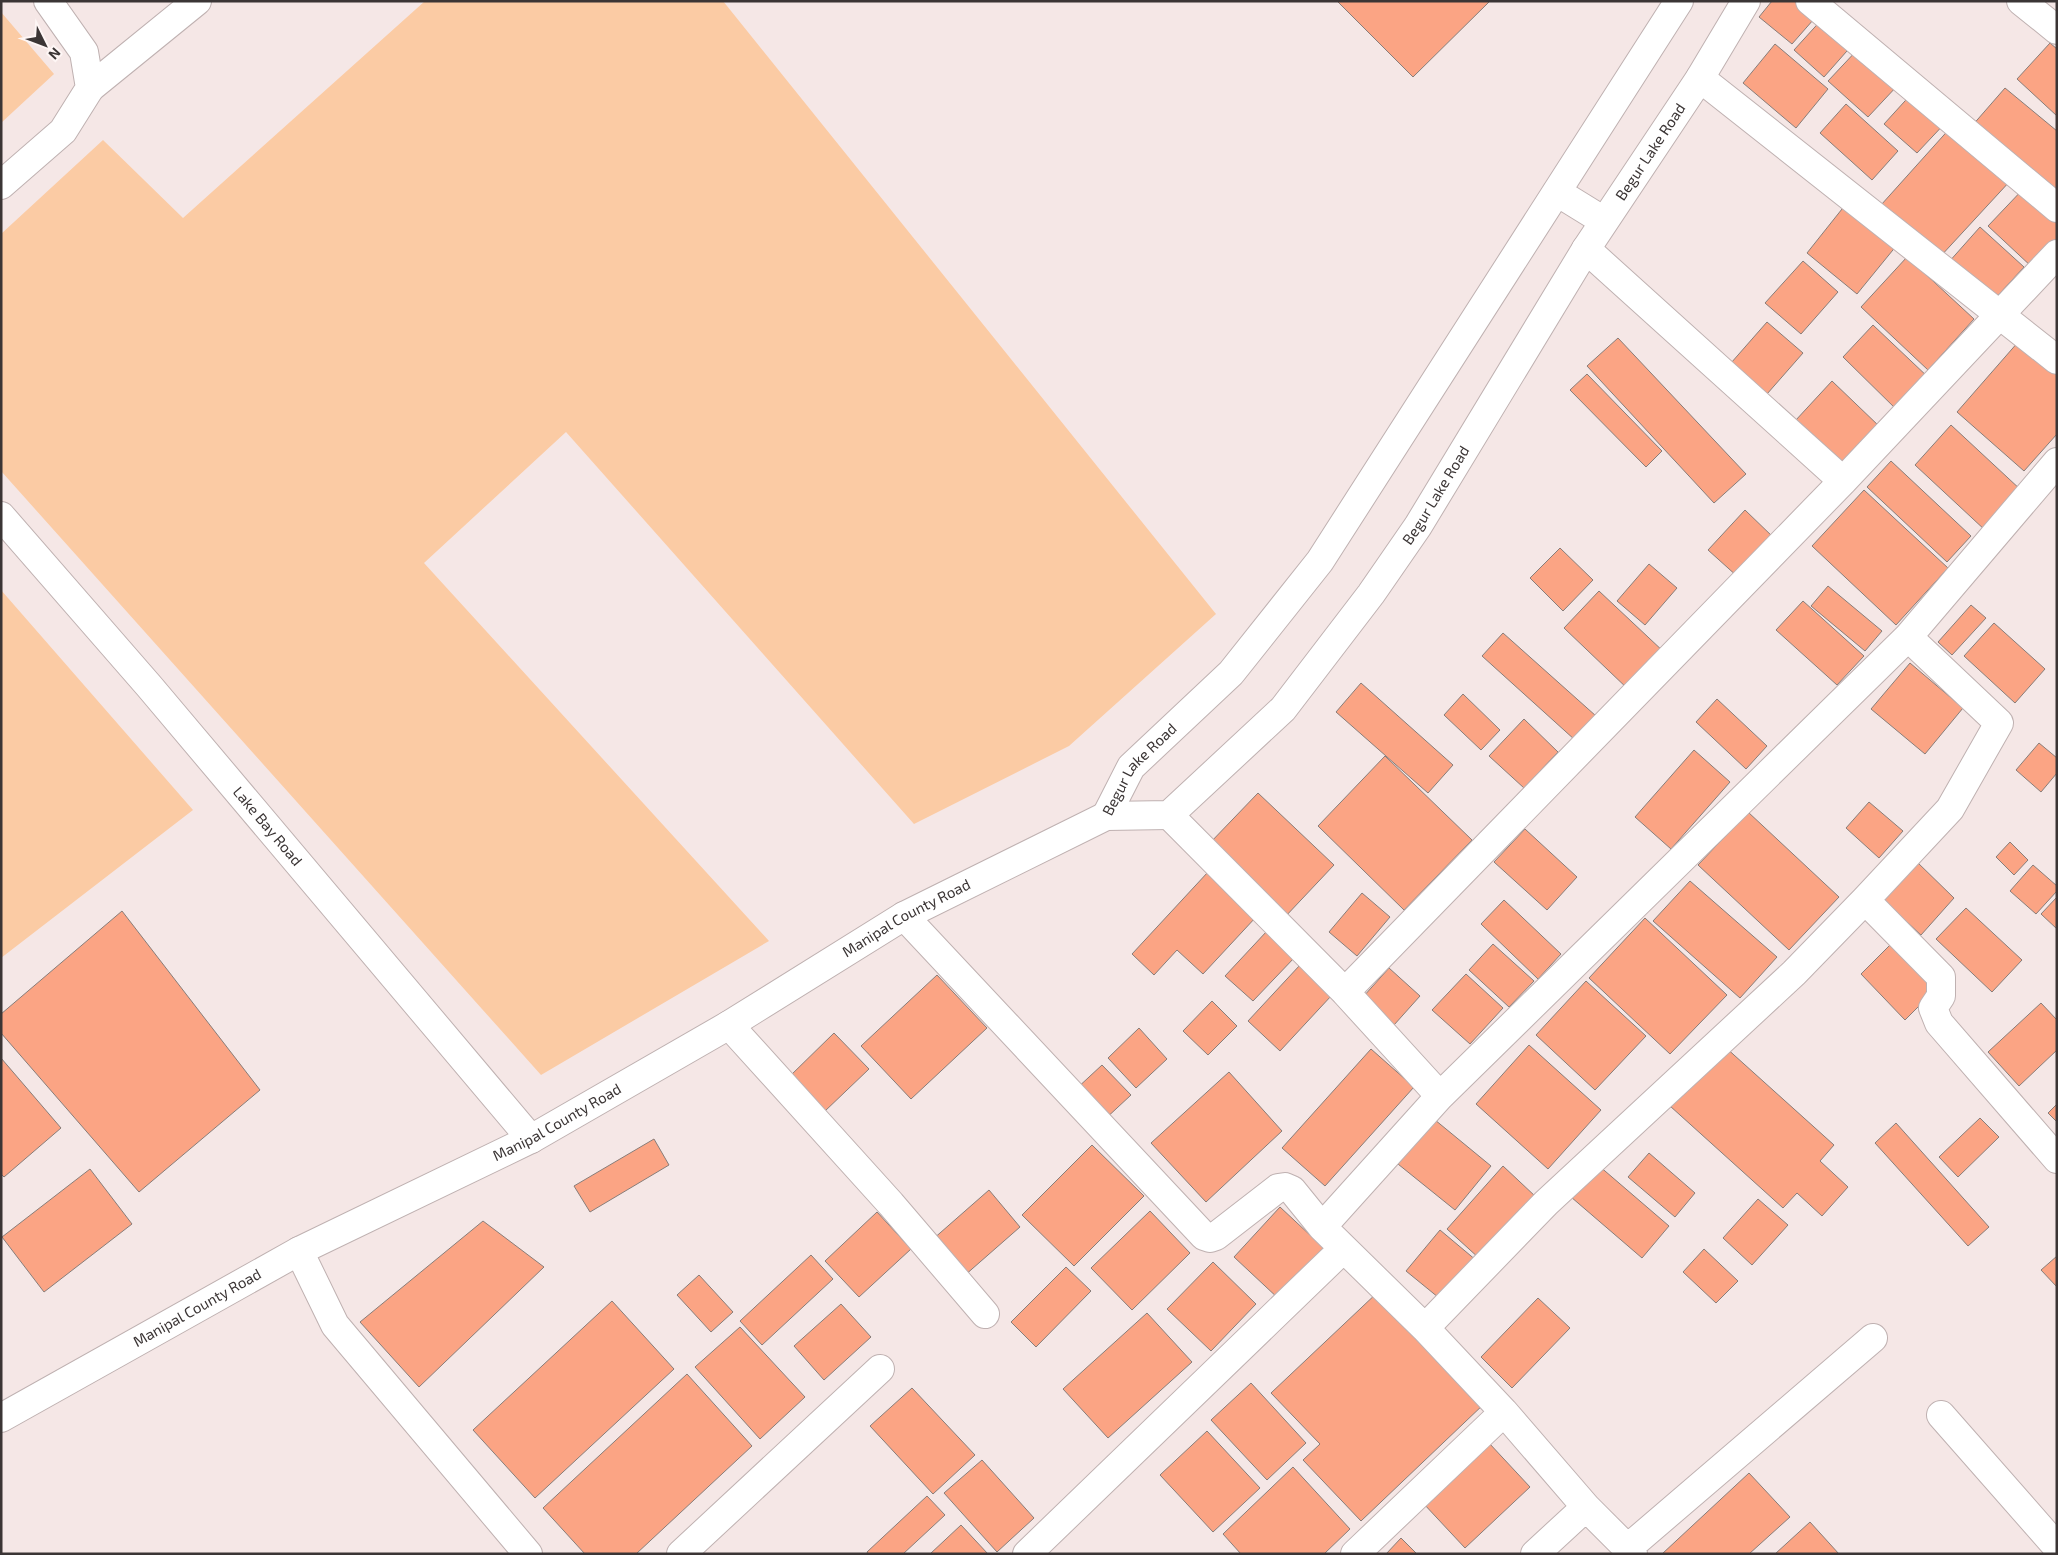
<svg xmlns="http://www.w3.org/2000/svg" width="2058" height="1555" font-family="'Exo 2',sans-serif">
	<style>
		.green { fill: #fbcba4 }
		.building { fill: #fba484; stroke: #887d79 }
		.lines { fill: none; stroke-linecap: round; stroke-linejoin: round }
		.minor-casing { stroke: #bfb1b1; stroke-width: 30 }
		.tertiary-casing { stroke: #bfb1b1; stroke-width: 30 }
		.secondary-casing { stroke: #bfb1b1; stroke-width: 30 }
		.minor { stroke: #fff; stroke-width: 28 }
		.tertiary { stroke: #fff; stroke-width: 28 }
		.secondary { stroke: #fff; stroke-width: 28 }
		.labels { text-anchor: middle; stroke-width: 5; stroke-linejoin: round; paint-order: stroke }
		.street-label { font-size: 15px; fill: #3b3535; stroke: #fef6f5 }
	</style>
	<rect width="100%" height="100%" fill="#f5e7e6"/>
	<path class="green" d="M425,1H723L1216,614L1069,746L914,824L566,432L424,563L769,941L541,1075L1,471V234L103,140L183,218Z
		M1,12L54,74L1,123Z
		M1,590L193,810L1,958Z"/>
	<path class="building" d="M1337,1H1490L1413,77Z
		M1772,1H1810L1821,11L1792,44L1759,17Z
		M1824,17L1854,43L1824,77L1794,50Z
		M2050,43L2057,49V116L2017,79Z
		M1775,44L1828,89L1796,128L1743,83Z
		M1859,48L1898,85L1868,117L1828,81Z
		M2005,88L2057,131V198L1971,127Z
		M1915,90L1948,120L1917,153L1884,124Z
		M1846,104L1898,151L1872,180L1820,133Z
		M1952,126L2011,180L1939,258L1881,205Z
		M2026,186L2057,214V243L2033,268L1988,226Z
		M1846,204L1897,245L1857,294L1807,253Z
		M1980,227L2024,267L1991,303L1948,263Z
		M1907,257L1974,319L1928,370L1861,307Z
		M1803,261L1838,292L1801,334L1765,303Z
		M1767,322L1803,353L1767,394L1731,363Z
		M1873,325L1930,379L1899,412L1843,357Z
		M1618,338L1746,474L1714,503L1587,366Z
		M2019,341L2057,374V434L2024,471L1957,412Z
		M1587,374L1662,451L1646,467L1570,390Z
		M1832,381L1880,427L1843,467L1795,421Z
		M1951,425L2022,491L1986,531L1915,465Z
		M1891,461L1971,536L1947,562L1867,487Z
		M1864,490L1948,568L1896,625L1812,546Z
		M1745,510L1774,538L1738,577L1708,550Z
		M1560,548L1593,580L1563,611L1530,578Z
		M1649,564L1677,588L1645,625L1617,601Z
		M1828,586L1882,631L1865,651L1811,606Z
		M1599,591L1665,653L1630,691L1564,628Z
		M1803,601L1864,656L1837,685L1776,630Z
		M1971,605L1986,618L1952,655L1938,642Z
		M1994,623L2045,669L2015,703L1964,656Z
		M1503,633L1596,716L1575,740L1482,656Z
		M1910,663L1963,708L1925,754L1871,709Z
		M1361,683L1453,765L1428,793L1336,712Z
		M1463,694L1500,730L1481,750L1444,715Z
		M1717,699L1767,746L1746,769L1696,722Z
		M1524,719L1558,752L1524,788L1489,756Z
		M2039,743L2057,758V773L2041,792L2016,770Z
		M1694,750L1730,782L1671,849L1635,817Z
		M1385,756L1472,840L1404,910L1318,826Z
		M1258,793L1334,865L1284,918L1208,845Z
		M1869,802L1903,831L1879,858L1846,828Z
		M1748,812L1839,897L1789,950L1698,865Z
		M1525,829L1577,877L1547,910L1494,862Z
		M2010,842L2028,860L2014,875L1996,857Z
		M1916,861L1954,898L1921,935L1881,898Z
		M2033,865L2057,886V891L2036,914L2010,891Z
		M1208,872L1256,917L1203,974L1177,950L1154,975L1132,954Z
		M1690,881L1777,957L1740,998L1653,921Z
		M1362,893L1390,917L1357,956L1329,932Z
		M2057,897V929L2041,914Z
		M1504,900L1561,954L1538,979L1481,924Z
		M1966,908L2022,960L1992,992L1936,939Z
		M122,911L260,1090L139,1192L1,1033V1014Z
		M1645,918L1727,995L1670,1054L1589,978Z
		M1267,931L1295,957L1253,1001L1225,976Z
		M1894,941L1939,986L1905,1020L1861,974Z
		M1493,944L1534,981L1509,1007L1469,970Z
		M1300,965L1332,995L1280,1051L1248,1021Z
		M1389,968L1420,996L1394,1025L1363,997Z
		M1466,974L1503,1008L1470,1044L1432,1010Z
		M937,975L987,1028L911,1099L861,1046Z
		M1586,981L1646,1036L1595,1090L1536,1035Z
		M1212,1001L1237,1026L1208,1055L1183,1031Z
		M2041,1003L2057,1020V1050L2019,1086L1988,1052Z
		M1139,1028L1167,1059L1136,1088L1108,1058Z
		M834,1033L869,1069L824,1112L789,1077Z
		M1529,1045L1601,1110L1548,1169L1476,1104Z
		M1724,1046L1834,1145L1820,1161L1848,1187L1822,1216L1797,1193L1783,1208L1670,1106Z
		M1371,1049L1414,1087L1325,1186L1282,1148Z
		M1,1058L61,1128L4,1177L1,1174Z
		M1102,1065L1131,1095L1103,1121L1075,1090Z
		M1229,1072L1282,1131L1206,1202L1151,1143Z
		M2057,1104V1122L2048,1113Z
		M1429,1115L1491,1166L1455,1210L1393,1160Z
		M1980,1118L1999,1137L1958,1177L1939,1157Z
		M1896,1123L1989,1227L1968,1246L1875,1143Z
		M654,1139L669,1165L590,1212L574,1186Z
		M1092,1145L1144,1196L1074,1266L1022,1215Z
		M1649,1153L1695,1193L1675,1217L1628,1177Z
		M1598,1165L1669,1226L1642,1258L1571,1197Z
		M1503,1166L1536,1197L1480,1259L1447,1229Z
		M90,1169L132,1224L44,1292L2,1237Z
		M989,1190L1020,1227L964,1276L932,1240Z
		M1758,1199L1788,1225L1752,1265L1723,1238Z
		M1280,1207L1326,1250L1280,1300L1234,1257Z
		M1150,1211L1190,1253L1132,1310L1091,1268Z
		M877,1212L911,1249L859,1297L825,1261Z
		M483,1221L544,1267L419,1387L360,1322Z
		M1440,1230L1477,1261L1444,1302L1406,1271Z
		M1704,1249L1738,1281L1716,1303L1683,1272Z
		M811,1255L833,1279L762,1345L740,1321Z
		M2057,1256V1287L2041,1270Z
		M1213,1262L1256,1304L1211,1351L1167,1309Z
		M1066,1267L1091,1291L1036,1347L1011,1322Z
		M699,1275L733,1312L711,1332L677,1295Z
		M1379,1291L1485,1403L1361,1521L1303,1460L1320,1444L1271,1393Z
		M1538,1298L1570,1328L1512,1388L1481,1357Z
		M612,1301L674,1369L535,1498L473,1430Z
		M841,1304L871,1337L824,1380L794,1346Z
		M1147,1313L1192,1362L1108,1438L1063,1389Z
		M740,1327L805,1397L760,1439L695,1367Z
		M687,1374L752,1446L636,1554H585L543,1508Z
		M1251,1383L1306,1443L1267,1480L1211,1420Z
		M912,1388L975,1455L933,1494L870,1426Z
		M1207,1431L1260,1488L1213,1532L1160,1475Z
		M1489,1443L1530,1487L1465,1548L1423,1503Z
		M982,1460L1034,1518L997,1552L944,1493Z
		M1293,1467L1350,1529L1324,1554H1241L1223,1534Z
		M1749,1473L1790,1517L1749,1554H1662Z
		M927,1496L945,1515L903,1554H868L867,1552Z
		M1810,1522L1839,1554H1775Z
		M961,1525L988,1554H930Z
		M1401,1538L1417,1554H1386Z"/>
	<g class="lines">
		<g class="minor-casing">
			<path id="minor" d="M1810,1L2057,208
				M2021,1L2057,30
				M1700,78L2057,360
				M90,88L197,1
				M1586,249L1843,481
				M1169,815L1345,992L1440,1096L1322,1227L1425,1328L1504,1412L1586,1507L1633,1554
				M1865,900L1941,977V996L1933,1008L1939,1023L2057,1159
				M904,916L1204,1236L1210,1238L1216,1236L1278,1188L1285,1187L1292,1190L1322,1227
				M1345,992L1843,481L2057,254
				M729,1025L891,1204L985,1314
				M1440,1096L1908,637L2057,462
				M299,1251L335,1325L528,1554
				M1425,1328L1546,1203L1794,973L1865,900L1950,809L1999,723L1908,637
				M1941,1415L2057,1547
				M1628,1548L1873,1338
				M681,1554L880,1369
				M1027,1554L1343,1249
				M1355,1554L1504,1412
				M1535,1554L1586,1507"/>
		</g>
		<g class="tertiary-casing">
			<g id="tertiary">
				<path d="M1,185L63,131L90,88L84,52L48,1"/>
				<path id="s1" d="M1,516L149,686L531,1139"/>
			</g>
		</g>
		<g class="secondary-casing">
			<g id="secondary">
				<path d="M1557,192L1604,221"/>
				<path id="s2" d="M1106,816L1131,767L1231,673L1320,561L1679,1"/>
				<path id="s3" d="M1,1418L299,1251L531,1139L729,1025L904,916L1106,816L1169,815L1283,709L1371,594L1418,526L1586,249L1700,78L1746,1"/>
			</g>
		</g>
		<use href="#minor" class="minor"/>
		<use href="#tertiary" class="tertiary"/>
		<use href="#secondary" class="secondary"/>
	</g>
	<g class="labels">
		<g class="street-label">
			<text dy="5" stroke="none"><textPath href="#s3" startOffset="2146">Begur Lake Road</textPath></text>
			<text dy="5" stroke="none"><textPath href="#s3" startOffset="1741">Begur Lake Road</textPath></text>
			<text dy="5" stroke="none"><textPath href="#s2" startOffset="58">Begur Lake Road</textPath></text>
			<text dy="5" stroke="none"><textPath href="#s1" startOffset="409">Lake Bay Road</textPath></text>
			<text dy="5" stroke="none"><textPath href="#s3" startOffset="1035">Manipal County Road</textPath></text>
			<text dy="5" stroke="none"><textPath href="#s3" startOffset="630">Manipal County Road</textPath></text>
			<text dy="5" stroke="none"><textPath href="#s3" startOffset="225">Manipal County Road</textPath></text>
		</g>
	</g>
	<rect width="2058" height="1555" fill="none" stroke="#3b3535" stroke-width="5"/>
	<g transform="translate(45 45) rotate(132)" stroke="#fef6f5" stroke-width="4" paint-order="stroke">
	<path d="M0-4L9 19L0 12L-9 19Z" fill="#3b3535"/>
	<text y="-8" font-size="14" font-weight="bold" text-anchor="middle" fill="#3b3535">N</text>
	</g>
</svg>
